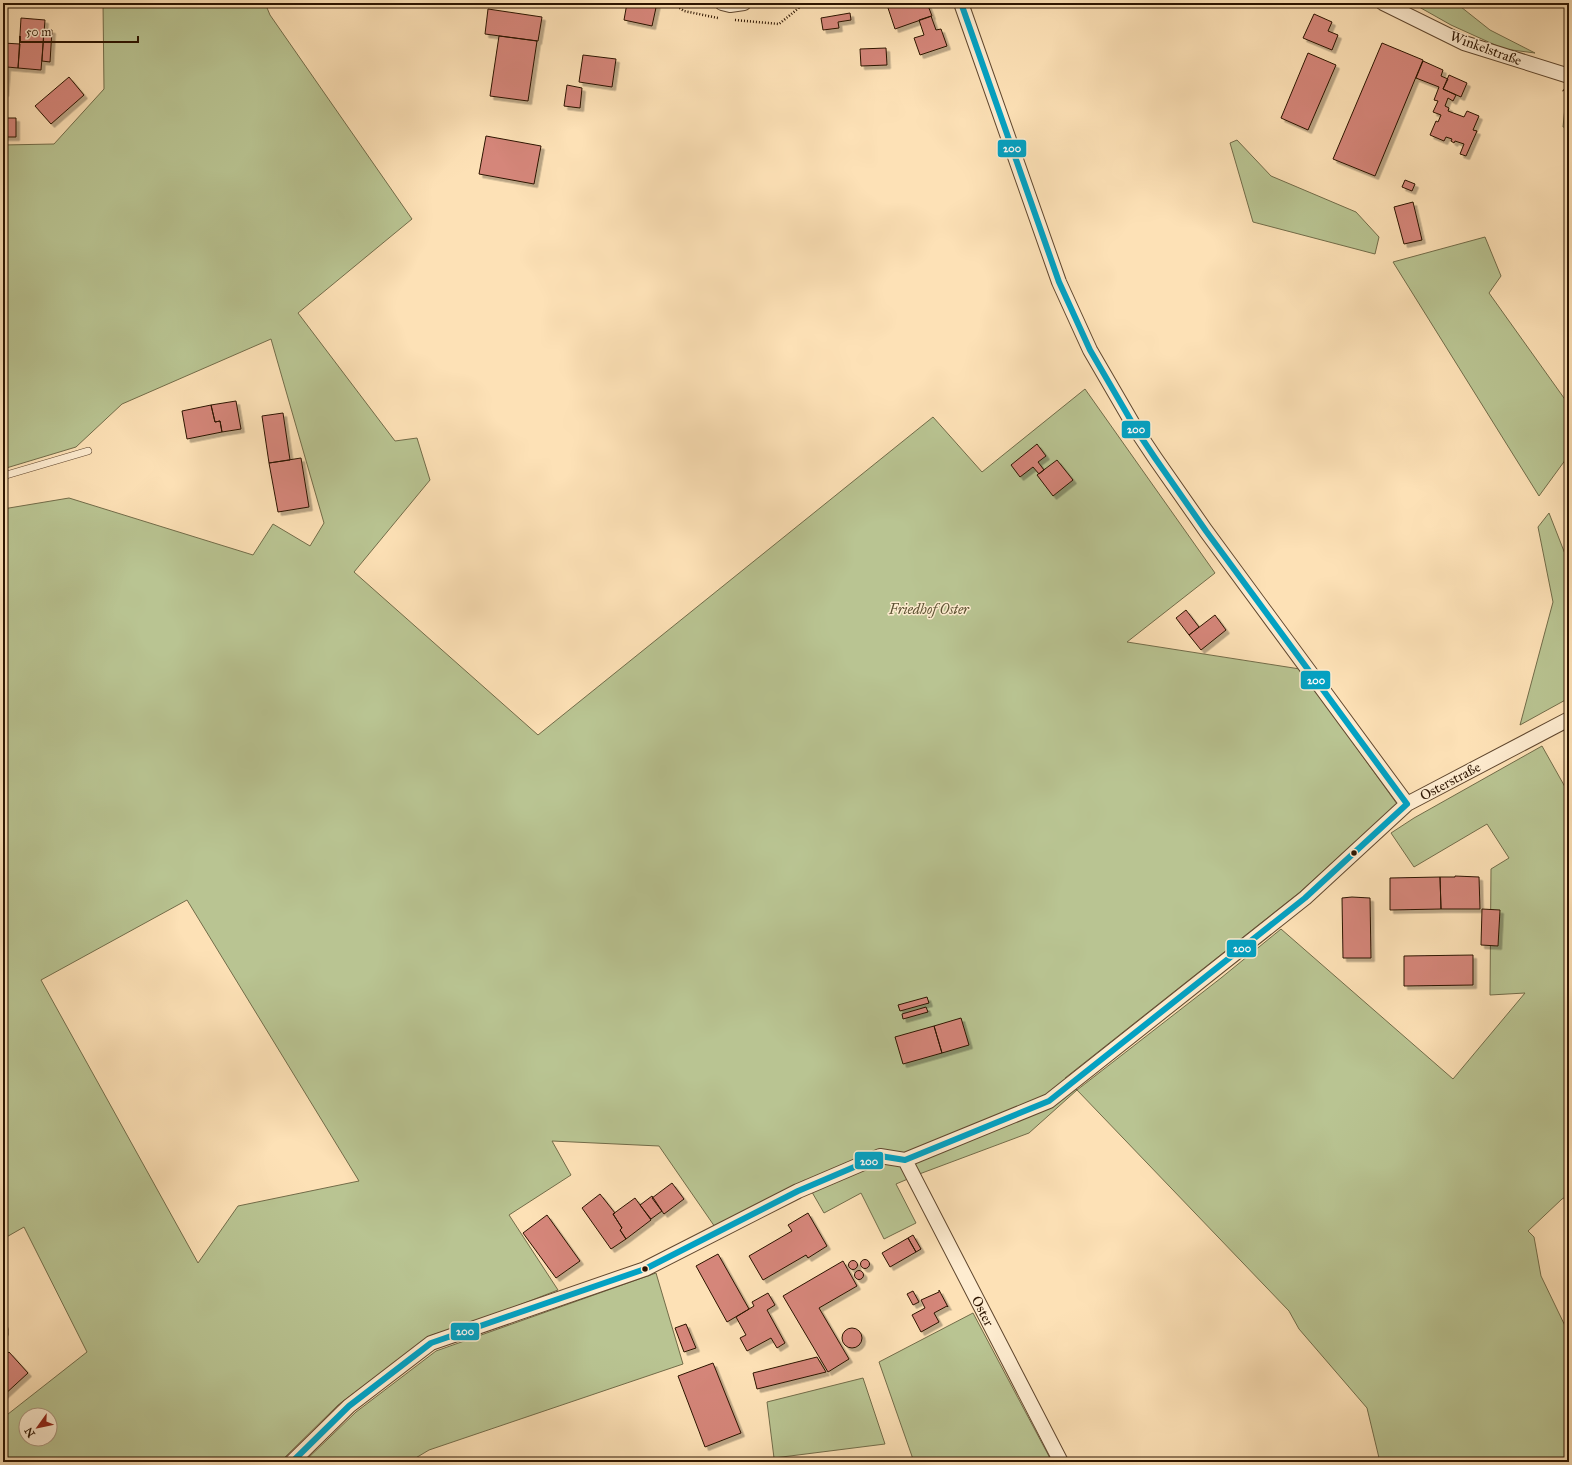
<svg xmlns="http://www.w3.org/2000/svg" width="1572" height="1465" font-family="'IM FELL Great Primer',serif">
	<style>
		.green { fill: #b9c492; stroke: #726c49; fill-rule: evenodd }
		.building { fill: #d5867a; stroke: #2c1400; filter: url(#shadow) }
		.lines { fill: none; stroke-linecap: round; stroke-linejoin: round }
		.service-casing { stroke: #60472e; stroke-width: 8 }
		.minor-casing { stroke: #60472e; stroke-width: 16 }
		.path { stroke: #2c1400; stroke-width: 2.5; stroke-dasharray: 1 2; stroke-linecap: butt }
		.service { stroke: #feecd0; stroke-width: 7 }
		.minor { stroke: #feecd0; stroke-width: 14 }
		.bus-1-casing { stroke: #feecd0; stroke-width: 9 }
		.bus-1 { stroke: #02a2c4; stroke-width: 6 }
		.bus-dot { fill: #2c1400; stroke: #feecd0; stroke-width: 1.5 }
		.labels { text-anchor: middle; stroke-width: 3; stroke-linejoin: round; paint-order: stroke }
		.street-label { font-size: 14px; fill: #2c1400; stroke: #feecd0 }
		.park-label { font-size: 14px; font-style: italic; fill: #5d5233; stroke: #feecd0 }
		.line-badge { stroke: #feecd0; stroke-width: 1.5 }
		.badge-label { font-size: 11px; text-anchor: middle; font-weight: bold; fill: #fff }
	</style>
	<defs>
		<filter id="shadow"><feDropShadow dx="3.5" dy="3.5" stdDeviation="0" flood-color="#0004"/></filter>
	</defs>
	<rect width="100%" height="100%" fill="#fde1b6"/>
	<filter id="stains"><feTurbulence type="fractalNoise" baseFrequency=".005" numOctaves="4"/><feColorMatrix values="0 0 0 0 .2 0 0 0 0 .09 0 0 0 0 .02 0 0 0 .5 -.17"/></filter>
	<radialGradient id="worn" r=".72"><stop offset=".6" stop-color="#630" stop-opacity="0"/><stop offset="1" stop-color="#630" stop-opacity=".3"/></radialGradient>
	<path class="green" d="M103,3H265L270,15L412,219L298,313L395,441L417,438L430,480L354,572L538,735L933,417L982,472L1085,389L1215,573L1127,642L1300,669L1397,804L1300,892L1065,1078L1077,1090L1221,978L1281,929L1453,1079L1525,993L1490,995L1491,869L1509,858L1487,824L1414,867L1391,833L1414,818L1542,746L1569,794V1195L1562,1199L1528,1231L1534,1237L1541,1276L1569,1334V1462H1380L1367,1408L1299,1329L1289,1311L1077,1090L1029,1133L922,1173L896,1184L916,1223L884,1239L861,1193L824,1213L805,1180L715,1227L659,1146L552,1141L571,1175L509,1215L558,1290L478,1321L432,1335L338,1405L280,1462H3V1418L87,1352L24,1227L3,1239V509L69,498L253,555L273,524L310,546L324,523L271,339L122,404L76,447L3,469V145L54,144L104,89ZM187,900L359,1181L238,1206L198,1263L41,980ZM26,1415H50V1439H26Z
		M1412,3H1456L1490,30L1535,53L1504,49L1451,25Z
		M1565,107H1569V128L1563,127Z
		M1237,140L1271,176L1356,212L1379,237L1375,254L1253,222L1230,143Z
		M1485,237L1501,276L1489,293L1569,405V430L1566,459L1539,496L1393,262Z
		M1549,513L1569,564V698L1520,725L1553,602L1538,527Z
		M656,1273L683,1364L429,1450L409,1462H304L356,1412L436,1351Z
		M973,1313L1052,1462H914L879,1362Z
		M863,1378L885,1444L774,1458L767,1402Z"/>
	<path class="building" d="M627,3H657L652,26L624,20Z
		M893,3H927L932,16L895,29L887,5Z
		M488,9L542,17L538,41L485,34Z
		M850,13L851,20L838,22L839,28L823,30L821,18Z
		M1314,14L1332,22L1328,31L1338,35L1332,50L1303,38Z
		M931,16L936,30L941,29L947,46L920,55L914,38L924,35L919,20Z
		M21,18L45,20L41,70L18,68Z
		M44,29L52,30L50,62L42,61Z
		M499,36L537,41L528,101L490,96Z
		M3,43L20,44L18,68L7,67L5,93H3Z
		M1382,43L1423,60L1375,176L1333,159Z
		M886,48L887,65L861,66L860,49Z
		M1308,53L1336,65L1308,130L1281,118Z
		M583,55L616,59L612,87L579,82Z
		M1423,61L1443,70L1441,76L1448,79L1443,89L1456,95L1453,101L1448,98L1445,106L1449,108L1448,111L1464,117L1467,111L1479,116L1473,130L1477,131L1466,156L1460,154L1464,144L1455,141L1454,143L1451,141L1452,139L1446,137L1444,141L1430,135L1436,121L1438,122L1441,115L1433,112L1438,101L1434,100L1439,87L1416,78Z
		M1449,75L1467,83L1461,97L1443,89Z
		M69,77L84,95L51,124L35,106Z
		M567,85L582,88L580,108L564,106Z
		M3,118H16V137H3Z
		M486,136L541,146L534,184L479,174Z
		M1405,180L1415,184L1412,191L1402,187Z
		M1413,202L1422,240L1404,244L1394,207Z
		M236,401L241,429L222,432L220,421L215,422L211,405Z
		M211,405L215,422L220,421L222,432L187,439L182,411Z
		M283,413L290,460L269,463L262,416Z
		M1037,444L1046,456L1038,462L1044,470L1039,474L1033,467L1020,477L1011,465Z
		M301,458L309,507L278,512L269,463Z
		M1057,460L1073,480L1053,496L1037,475Z
		M1186,610L1199,627L1189,635L1176,618Z
		M1215,615L1226,630L1201,650L1189,635Z
		M1455,876L1479,877L1480,909H1441L1440,877H1455Z
		M1440,877L1441,909L1390,910V878Z
		M1352,897L1370,898L1371,958H1343L1342,898Z
		M1482,909L1500,910L1498,946L1481,945Z
		M1473,955V985L1404,986V956Z
		M927,997L929,1003L900,1011L898,1005Z
		M926,1007L928,1012L903,1019L902,1014Z
		M961,1018L969,1045L942,1053L934,1026Z
		M934,1026L942,1053L903,1064L895,1037Z
		M672,1183L684,1199L664,1214L652,1198Z
		M600,1194L615,1213L613,1214L622,1228L620,1230L626,1239L611,1249L582,1208Z
		M652,1196L662,1211L651,1219L640,1205Z
		M635,1198L651,1220L626,1239L620,1230L622,1228L613,1214Z
		M808,1213L827,1246L808,1258L806,1255L763,1280L749,1256L792,1231L788,1225Z
		M547,1215L580,1261L556,1278L523,1233Z
		M913,1235L921,1249L916,1252L908,1238Z
		M908,1238L916,1252L890,1267L882,1253Z
		M718,1254L749,1309L727,1322L696,1266Z
		M860.5 1264a4.5 4.5 0 1 1 9 0a4.5 4.5 0 1 1-9 0Z
		M848.5 1265a4.5 4.5 0 1 1 9 0a4.5 4.5 0 1 1-9 0Z
		M843,1261L857,1286L819,1308L849,1359L828,1372L783,1296Z
		M854.5 1275a4.5 4.5 0 1 1 9 0a4.5 4.5 0 1 1-9 0Z
		M939,1290L948,1307L947,1306L934,1313L939,1322L921,1332L912,1315L925,1308L921,1300L939,1292Z
		M913,1291L919,1302L913,1305L907,1294Z
		M768,1293L775,1305L767,1310L785,1343L777,1348L771,1338L747,1351L740,1338L746,1335L736,1317L754,1306L752,1302Z
		M686,1324L696,1348L684,1352L675,1328Z
		M842 1338a10 10 0 1 1 20 0a10 10 0 1 1-20 0Z
		M9,1352L28,1373L3,1396V1357Z
		M817,1357L826,1372L757,1389L753,1373Z
		M713,1363L741,1433L705,1447L678,1376Z"/>
	<g class="lines">
		<g class="service-casing">
			<path id="service" d="M3,476L88,451
				M3,1322L5,1332L3,1341"/>
		</g>
		<g class="minor-casing">
			<path id="minor" d="M722,3L730,5L744,3
				M961,3L1059,282L1090,350L1137,431L1155,458L1206,531L1407,804
				M1383,3L1464,43L1569,76
				M905,1160L1061,1462
				M292,1462L349,1406L431,1343L645,1269L798,1191L880,1156L905,1160L1049,1101L1305,898L1407,804L1569,719"/>
		</g>
		<path class="path" d="M672,3L684,11L718,18
			M1363,3L1368,5
			M735,20L779,24L800,7L820,3
			M1563,90L1569,95"/>
		<use href="#service" class="service"/>
		<use href="#minor" class="minor"/>
		<g class="bus-1-casing">
			<path id="bus-1" d="M961,3L1059,282L1090,350L1137,431L1155,458L1206,531L1407,804
				M292,1462L349,1406L431,1343L645,1269L798,1191L880,1156L905,1160L1049,1101L1305,898L1407,804"/>
		</g>
		<use href="#bus-1" class="bus-1"/>
	</g>
	<g class="bus-dot">
		<circle cx="1354" cy="853" r="3.5"/>
		<circle cx="645" cy="1269" r="3.5"/>
	</g>
	<g class="labels">
		<g class="street-label">
			<text transform="translate(1486 48) rotate(20)" y="5">Winkelstraße</text>
			<text transform="translate(1450 781) rotate(-28)" y="5">Osterstraße</text>
			<text transform="translate(983 1311) rotate(63)" y="5">Oster</text>
		</g>
		<g class="park-label">
			<text x="929" y="614">Friedhof Oster</text>
		</g>
	</g>
	<g class="line-badge">
		<rect x="997" y="139" width="30" height="19" rx="4" fill="#02a2c4"/>
		<rect x="1121" y="420" width="30" height="19" rx="4" fill="#02a2c4"/>
		<rect x="1300" y="670" width="31" height="20" rx="4" fill="#02a2c4"/>
		<rect x="1226" y="939" width="31" height="19" rx="4" fill="#02a2c4"/>
		<rect x="854" y="1151" width="30" height="19" rx="4" fill="#02a2c4"/>
		<rect x="450" y="1322" width="30" height="19" rx="4" fill="#02a2c4"/>
	</g>
	<g class="badge-label">
		<text x="1012" y="152">200</text>
		<text x="1136" y="433">200</text>
		<text x="1316" y="684">200</text>
		<text x="1242" y="952">200</text>
		<text x="869" y="1165">200</text>
		<text x="465" y="1335">200</text>
	</g>
	<rect width="1572" height="1465" fill="none" stroke="#fde1b6" stroke-width="16"/>
	<rect x="4" y="4" width="1564" height="1457" fill="none" stroke="#2c1400" stroke-width="2"/>
	<rect x="8" y="8" width="1556" height="1449" fill="none" stroke="#2c1400"/>
	<g transform="translate(38 1427) rotate(237)"><circle r="19" fill="#feecd0" stroke="#aa967d"/>
	<path d="M0-3L7 15L0 10L-7 15Z" fill="#8f2418"/>
	<text y="-6" font-size="11" font-weight="bold" text-anchor="middle" fill="#2c1400">N</text>
	</g>
	<path d="M20 36v6h118v-6" fill="none" stroke="#2c1400" stroke-width="2"/>
	<text x="26" y="36" font-size="12" fill="#2c1400" stroke="#feecd0" stroke-width="3" paint-order="stroke">50 m</text>
	<rect width="100%" height="100%" filter="url(#stains)"/>
	<rect width="100%" height="100%" fill="url(#worn)"/>
</svg>
